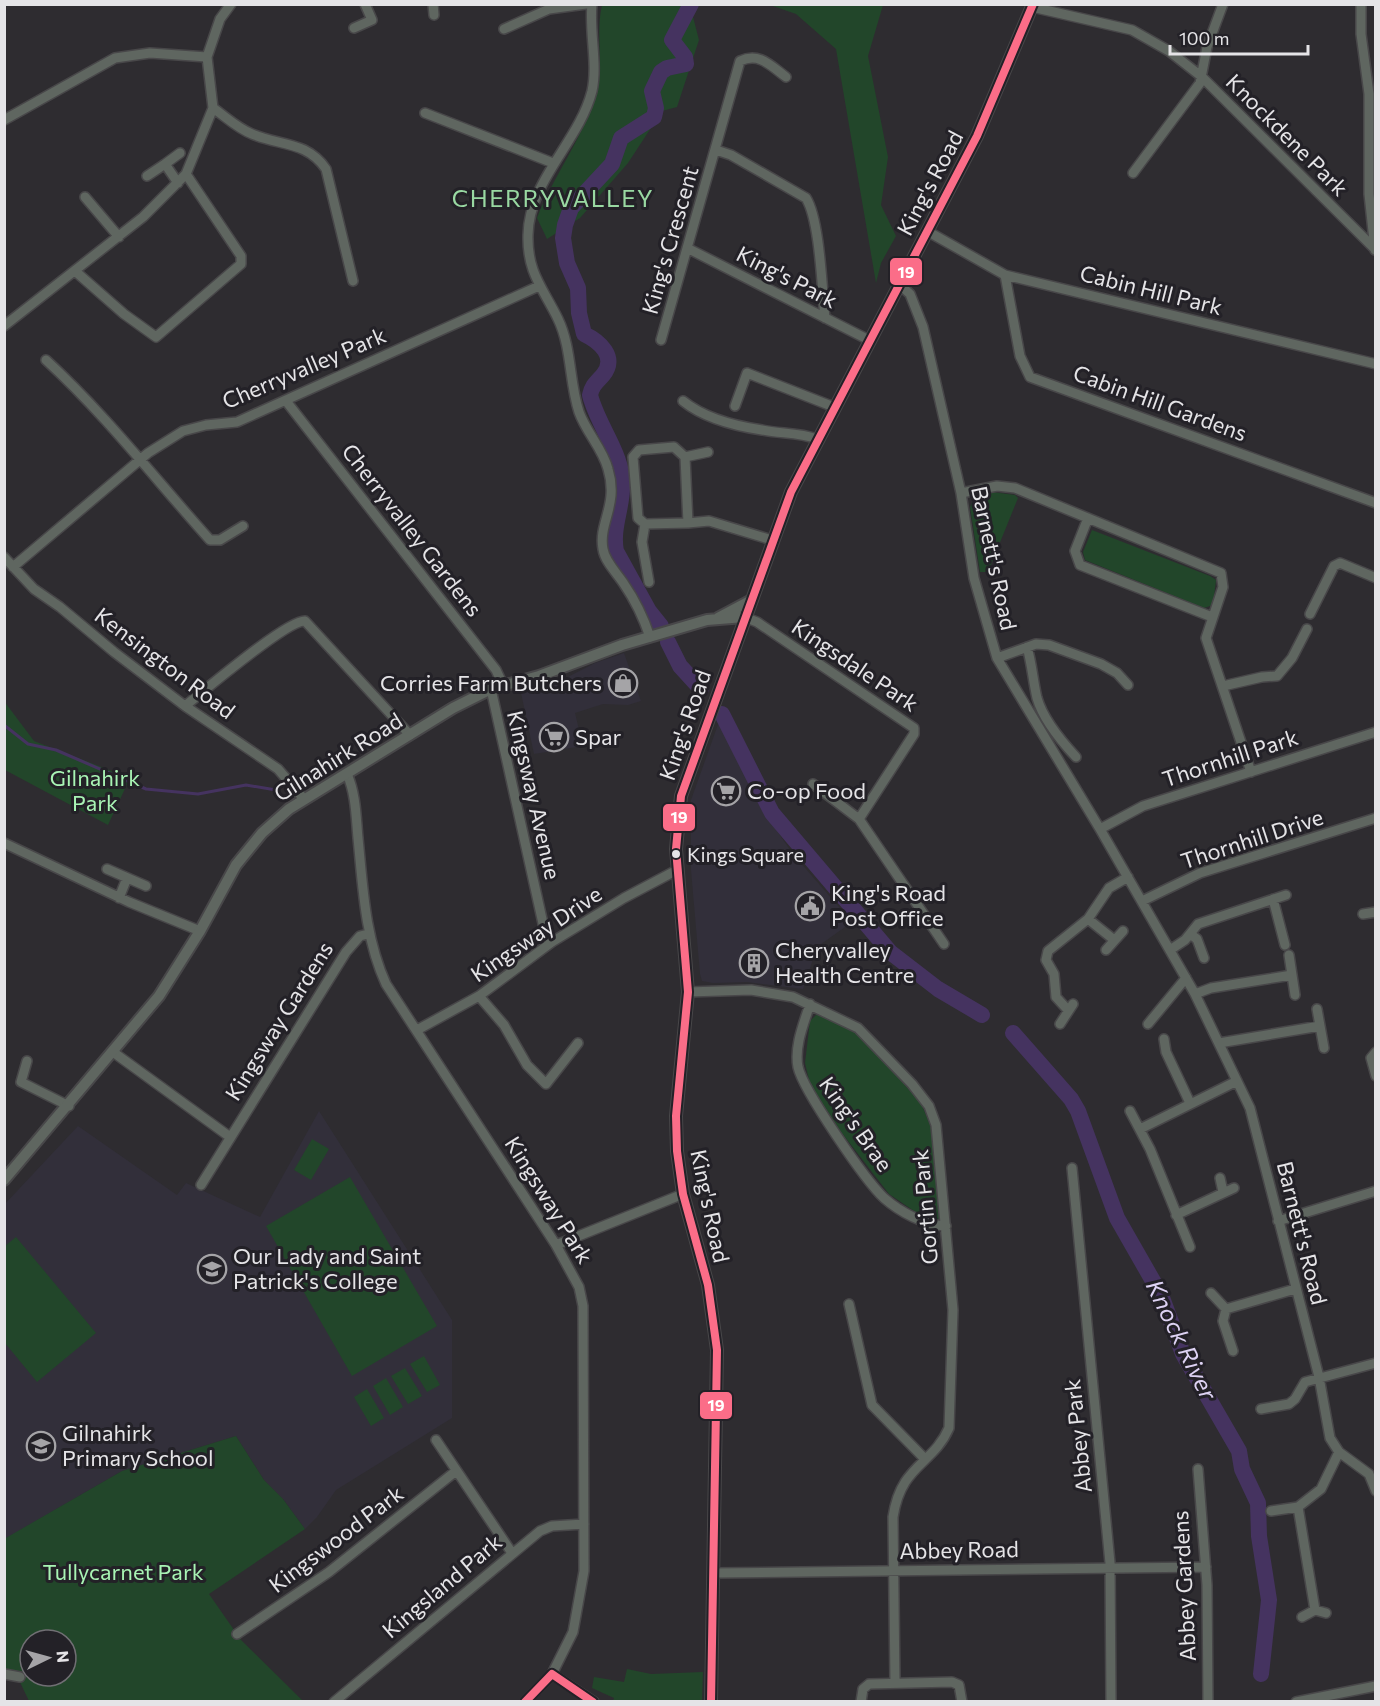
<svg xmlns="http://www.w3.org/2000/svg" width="1380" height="1706" font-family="Commissioner,sans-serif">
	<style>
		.built { fill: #322f3a }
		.green { fill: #22462a; fill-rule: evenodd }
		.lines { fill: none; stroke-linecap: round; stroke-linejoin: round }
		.stream { stroke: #453360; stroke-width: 3 }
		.river { stroke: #453360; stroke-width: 16 }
		.minor-casing { stroke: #484749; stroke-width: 12 }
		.tertiary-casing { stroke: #484749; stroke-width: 14 }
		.minor { stroke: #5f6660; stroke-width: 9 }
		.tertiary { stroke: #5f6660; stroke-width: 10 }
		.bus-1-casing { stroke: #232127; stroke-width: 12 }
		.bus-1 { stroke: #fb6d88; stroke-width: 8 }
		.bus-dot { fill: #e5e4e7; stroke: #232127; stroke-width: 2 }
		.labels { text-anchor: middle; stroke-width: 6; stroke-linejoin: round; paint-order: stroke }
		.bus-label { font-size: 20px; fill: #e5e4e7; stroke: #232127; text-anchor: start }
		.street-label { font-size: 22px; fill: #e5e4e7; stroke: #232127 }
		.poi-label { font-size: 22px; fill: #e5e4e7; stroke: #232127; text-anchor: start }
		.park-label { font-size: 22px; fill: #a8f4b4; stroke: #232127 }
		.neighbourhood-label { font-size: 24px; letter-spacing: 1.5px; fill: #99d9a2; stroke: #232127 }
		.water-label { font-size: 24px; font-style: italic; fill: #ddd2f3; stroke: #232127 }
		.line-badge { stroke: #232127; stroke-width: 2 }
		.badge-label { font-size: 16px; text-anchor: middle; font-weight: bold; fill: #fff }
	</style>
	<rect width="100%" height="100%" fill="#2e2c30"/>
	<path class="built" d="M624,653L641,701L628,705L603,704L575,713L583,746L534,754L521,693L566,678L595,663Z
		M720,719L723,720L741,754L767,816L792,853L852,922L817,947L803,989L747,982L713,983L702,981L700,974L691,870V800Z
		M319,1111L452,1320V1418L336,1490L317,1517L305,1529L283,1499L264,1480L236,1436L122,1471L5,1539L4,1205L78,1126L177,1195L186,1183L260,1217Z"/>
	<path class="green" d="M602,5H698L691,9L699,40L677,107L662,111L628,163L580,218L547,239L537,218C553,177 582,139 595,97C605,67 595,35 602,5Z
		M770,5H883L868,56L888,157L881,205L896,236L881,263L876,283L836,49L796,14Z
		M992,492L1015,495L1018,498L988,572H980L970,507L974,499Z
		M1092,530L1210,576L1216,580L1213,605L1204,608L1085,560L1083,552Z
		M4,701L34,741L130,778L108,825L5,770Z
		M818,1013L859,1034L921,1103L933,1132L941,1220L917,1213L889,1194L841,1132L810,1084L805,1063L810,1021Z
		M312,1139L329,1149L311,1180L294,1170Z
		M350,1177L437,1326L352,1376L266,1226Z
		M16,1237L96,1333L37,1382L5,1343V1246Z
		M424,1356L440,1385L427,1392L410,1364Z
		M405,1368L422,1396L408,1404L391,1376Z
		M386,1378L403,1407L390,1415L373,1386Z
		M367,1389L384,1418L371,1426L354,1397Z
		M236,1436L264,1480L283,1499L305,1529L209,1594L241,1640L303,1701H29L18,1678L5,1675L4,1539L122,1471ZM30,1640H66V1676H30Z
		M627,1669L651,1674L703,1672L702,1701H613L614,1698L592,1688L594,1677L624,1682Z"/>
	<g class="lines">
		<path class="stream" d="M4,725L28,744L56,750L146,789L198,794L246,785L276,790"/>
		<path class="river" d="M661,626L649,611L616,551C611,526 625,503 622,477C618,448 597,423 590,395C592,385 597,382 603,375C618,357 599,341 584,334L579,313L578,288L567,263L563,238L565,225L571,208L612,164L621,138L654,117L656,108L652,91L661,72L667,68L686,64L685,57L672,40L691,4
			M668,642L680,666L701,689
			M722,714L772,813L890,952L938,989L982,1015
			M1013,1033L1071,1099L1078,1111L1117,1218L1161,1295L1183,1354L1239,1451L1242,1469L1258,1503L1259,1536L1269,1600L1261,1674"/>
		<g class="minor-casing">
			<path id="minor" d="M433,4L434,15
				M592,4C589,32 598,64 592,91C579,142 529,180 528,235C527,273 543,288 558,319C572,348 569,382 579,412C586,432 603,449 608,469C619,505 598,523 603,549C605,562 617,573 624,584C635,600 644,619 650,637
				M1361,4V34L1369,94V194L1375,250
				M1032,7L1132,30L1169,51L1202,77L1376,250
				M354,28L372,20L365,4
				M504,29L549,9L586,4
				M213,108C226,117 237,128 252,134C280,146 307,141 326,169L353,281
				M425,113L553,163
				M4,120L115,58L150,53L207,57
				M716,150L731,155L806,198C820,220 822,290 825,318
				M165,164L180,153
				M1133,173L1200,83L1207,47L1223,4
				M147,176L165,164L178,183
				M85,197L119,237
				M927,231L1005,275L1376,364
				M687,248L869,340
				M75,271L124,314L156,337L241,264V256L186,174
				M1005,275L1020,356L1030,377L1376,503
				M899,284L910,294L923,327L961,493L974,578L997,658L1100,829L1195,994L1250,1108L1319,1377L1330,1438L1339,1452L1369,1474L1376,1491
				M4,326L143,217L186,174L213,108L207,57L220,19L231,4
				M661,340L740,61C759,52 770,65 786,77
				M46,360C106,415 156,480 210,540H220L243,526
				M286,401L496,670L503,685
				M683,401C704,418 735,426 762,430C781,434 798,432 817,439
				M735,406L747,373L834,407
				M685,457L708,452
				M961,493L997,486L1015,488L1221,573L1223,587L1206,638L1251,772
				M1088,518L1075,551L1080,565L1212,617
				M688,523L645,524L638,518L633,457L639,450L674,447L685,457L688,523L709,521L772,540
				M645,524L642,542L649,582
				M4,557L34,589L60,607L114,652L185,706L278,769L303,798
				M13,567L148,453L183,431L206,425L237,422L539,286
				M1310,614L1334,566L1340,563L1376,578
				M744,617L757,622L914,728V734L859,819
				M1027,647C1032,664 1033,681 1037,698C1043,719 1062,742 1076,757
				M997,658L1036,644L1049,645L1101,664L1117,673L1128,685
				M1223,686L1262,677L1277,676L1292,658L1307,629
				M491,689L544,928L552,942
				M185,706C204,691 287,620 305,621L410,735
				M347,774C356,794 356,817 358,838C363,889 365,938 386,984L556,1245L579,1287L583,1306L584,1571L573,1632L552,1674
				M813,784L859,819L944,944
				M1100,829L1143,806L1376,732
				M4,843L129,902L200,931
				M107,869L146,886
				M119,898L127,878
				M1273,899L1285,945
				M1142,901L1200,873L1376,818
				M1363,914L1376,912
				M1088,919L1113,939
				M1190,934L1197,939L1204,958
				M1106,950L1123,931
				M1170,950L1185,940L1198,924L1286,895
				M1289,955L1295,995
				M688,992L751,990L793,997L858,1028L912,1084L929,1106L936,1125L953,1310L949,1428C933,1465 901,1464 893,1517L895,1682
				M1195,994L1211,988L1292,975
				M479,996L504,1025L527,1065L546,1084L578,1043
				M810,1004C804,1023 794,1046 798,1067C803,1090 865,1180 884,1198C900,1212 924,1225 946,1226
				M1067,1009L1056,997L1054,974L1046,960L1048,951L1088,919L1109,888L1128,877
				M1317,1009L1324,1048
				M1060,1024L1073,1004
				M1148,1024L1186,978
				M417,1030L479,996L552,942L624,898L677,870
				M1164,1039L1166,1052L1190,1103
				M1219,1043L1320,1026
				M113,1052L230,1137
				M1376,1052L1371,1058L1376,1076
				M27,1061L21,1082L69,1106
				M1130,1111L1150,1149L1190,1247
				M1140,1129L1237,1081
				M1072,1168L1110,1563L1111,1702
				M1220,1178L1223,1192
				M201,1185L346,952L360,936L368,934
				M1176,1215L1234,1188
				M1278,1221L1376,1191
				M556,1245L683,1194
				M1211,1293L1226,1309
				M849,1304L872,1405L924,1458
				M1233,1351L1223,1321L1226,1309L1295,1289
				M1261,1409L1289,1404L1295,1399L1305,1382L1376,1363
				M436,1440L512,1553
				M1198,1469L1207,1585L1208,1702
				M1298,1507L1315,1610
				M1271,1511L1298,1507L1321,1489L1339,1452
				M714,1573L1206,1567
				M1302,1617L1315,1610L1326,1613
				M237,1634L329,1572L456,1471
				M4,1674L20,1677
				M334,1702L540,1531L552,1526L584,1524
				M525,1702L552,1674L594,1702
				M861,1702L863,1689L869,1684L952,1682L959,1685L962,1702
				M1296,1702L1376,1686"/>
		</g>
		<g class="tertiary-casing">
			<path id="tertiary" d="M718,618L750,601
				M4,1180L159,996L200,931L236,865L262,833L289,809L453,708L491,689L539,676L622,645L707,620L744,617
				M711,1702L717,1350L708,1285L683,1194L677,1151L676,1116L688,992L676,849L681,796L791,492L977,136L1033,4"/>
		</g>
		<use href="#minor" class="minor"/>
		<use href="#tertiary" class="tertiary"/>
		<g class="bus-1-casing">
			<path id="bus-1" d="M525,1702L552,1674L593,1702
				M711,1702L717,1350L708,1285L683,1194L677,1151L676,1116L688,992L676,849L681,796L791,492L977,136L1033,4"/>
		</g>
		<use href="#bus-1" class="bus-1"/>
	</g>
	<defs>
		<g id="shop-ring" transform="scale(1.5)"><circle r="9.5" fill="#232127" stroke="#a5a4a7" stroke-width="1.5"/><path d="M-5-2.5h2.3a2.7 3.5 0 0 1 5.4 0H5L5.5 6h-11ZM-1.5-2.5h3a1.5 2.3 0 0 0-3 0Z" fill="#a5a4a7"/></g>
		<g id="supermarket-ring" transform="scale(1.5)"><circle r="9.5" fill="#232127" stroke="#a5a4a7" stroke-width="1.5"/><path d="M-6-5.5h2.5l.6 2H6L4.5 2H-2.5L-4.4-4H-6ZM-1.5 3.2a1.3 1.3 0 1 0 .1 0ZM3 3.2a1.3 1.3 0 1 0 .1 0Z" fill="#a5a4a7"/></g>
		<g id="civic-ring" transform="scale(1.5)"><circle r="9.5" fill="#232127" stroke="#a5a4a7" stroke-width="1.5"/><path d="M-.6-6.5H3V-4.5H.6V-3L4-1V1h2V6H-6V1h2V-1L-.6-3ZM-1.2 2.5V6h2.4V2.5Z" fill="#a5a4a7"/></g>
		<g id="building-ring" transform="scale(1.5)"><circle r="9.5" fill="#232127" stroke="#a5a4a7" stroke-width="1.5"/><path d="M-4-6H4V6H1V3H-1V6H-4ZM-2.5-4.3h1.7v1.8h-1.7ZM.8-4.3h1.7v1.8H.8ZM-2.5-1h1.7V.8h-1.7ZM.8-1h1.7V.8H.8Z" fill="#a5a4a7"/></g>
		<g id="school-ring" transform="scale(1.5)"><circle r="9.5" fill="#232127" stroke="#a5a4a7" stroke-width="1.5"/><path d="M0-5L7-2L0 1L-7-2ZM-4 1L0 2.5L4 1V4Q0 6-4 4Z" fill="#a5a4a7"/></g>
	</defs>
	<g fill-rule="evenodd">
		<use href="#shop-ring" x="623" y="683"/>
		<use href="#supermarket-ring" x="554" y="737"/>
		<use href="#supermarket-ring" x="726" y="791"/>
		<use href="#civic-ring" x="810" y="906"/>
		<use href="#building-ring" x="754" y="963"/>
		<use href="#school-ring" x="212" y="1269"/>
		<use href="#school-ring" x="41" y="1446"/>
	</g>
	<circle class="bus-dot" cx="676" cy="854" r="5"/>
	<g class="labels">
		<g class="bus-label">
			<text x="687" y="862">Kings Square</text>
		</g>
		<g class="street-label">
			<text transform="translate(1287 135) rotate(45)" y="8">Knockdene Park</text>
			<text transform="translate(930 183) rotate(-62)" y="8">King's Road</text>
			<text transform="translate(670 240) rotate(-74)" y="8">King's Crescent</text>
			<text transform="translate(787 277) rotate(27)" y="8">King's Park</text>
			<text transform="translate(1151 290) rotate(14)" y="8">Cabin Hill Park</text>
			<text transform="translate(304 368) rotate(-23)" y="8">Cherryvalley Park</text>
			<text transform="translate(1160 403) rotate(20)" y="8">Cabin Hill Gardens</text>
			<text transform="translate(412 530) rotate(52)" y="8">Cherryvalley Gardens</text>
			<text transform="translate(994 558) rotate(78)" y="8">Barnett's Road</text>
			<text transform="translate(165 663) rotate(37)" y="8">Kensington Road</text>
			<text transform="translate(855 665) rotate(34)" y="8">Kingsdale Park</text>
			<text transform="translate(685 725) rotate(-71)" y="8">King's Road</text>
			<text transform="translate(338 757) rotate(-32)" y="8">Gilnahirk Road</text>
			<text transform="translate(1230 758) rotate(-18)" y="8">Thornhill Park</text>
			<text transform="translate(534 795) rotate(77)" y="8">Kingsway Avenue</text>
			<text transform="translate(1252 839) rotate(-18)" y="8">Thornhill Drive</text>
			<text transform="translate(536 934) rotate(-34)" y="8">Kingsway Drive</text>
			<text transform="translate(279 1021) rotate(-58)" y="8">Kingsway Gardens</text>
			<text transform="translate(856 1124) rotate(55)" y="8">King's Brae</text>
			<text transform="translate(549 1200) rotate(58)" y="8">Kingsway Park</text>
			<text transform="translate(710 1206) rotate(78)" y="8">King's Road</text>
			<text transform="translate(925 1207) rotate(-95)" y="8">Gortin Park</text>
			<text transform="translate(1302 1233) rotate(76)" y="8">Barnett's Road</text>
			<text transform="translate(1078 1436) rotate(-96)" y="8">Abbey Park</text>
			<text transform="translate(336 1539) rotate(-37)" y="8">Kingswood Park</text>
			<text transform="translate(959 1550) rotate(-1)" y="8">Abbey Road</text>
			<text transform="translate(442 1586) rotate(-40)" y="8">Kingsland Park</text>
			<text transform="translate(1184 1586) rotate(-93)" y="8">Abbey Gardens</text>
		</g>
		<g class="poi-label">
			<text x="602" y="691" text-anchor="end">Corries Farm Butchers</text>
			<text x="575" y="745">Spar</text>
			<text x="747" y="799">Co-op Food</text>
			<text x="831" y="901">King's Road<tspan x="831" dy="25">Post Office</tspan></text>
			<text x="775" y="958">Cheryvalley<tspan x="775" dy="25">Health Centre</tspan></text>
			<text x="233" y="1264">Our Lady and Saint<tspan x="233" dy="25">Patrick's College</tspan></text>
			<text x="62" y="1441">Gilnahirk<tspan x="62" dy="25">Primary School</tspan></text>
		</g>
		<g class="park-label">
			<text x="95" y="786">Gilnahirk<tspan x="95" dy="25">Park</tspan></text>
			<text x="123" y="1580">Tullycarnet Park</text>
		</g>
		<g class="neighbourhood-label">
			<text x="553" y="207">CHERRYVALLEY</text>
		</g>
		<g class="water-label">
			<text transform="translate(1181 1340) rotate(64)" y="8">Knock River</text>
		</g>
	</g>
	<g class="line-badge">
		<rect x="889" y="257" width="34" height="29" rx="6" fill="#fb6d88"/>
		<rect x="662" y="803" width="34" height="29" rx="6" fill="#fb6d88"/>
		<rect x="699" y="1391" width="34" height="29" rx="6" fill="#fb6d88"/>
	</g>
	<g class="badge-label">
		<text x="906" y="278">19</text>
		<text x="679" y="823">19</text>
		<text x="716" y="1411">19</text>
	</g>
	<rect width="1380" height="1706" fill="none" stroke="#e5e4e7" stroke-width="12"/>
	<g transform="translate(48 1658) rotate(85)"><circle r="28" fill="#232127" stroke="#716f74" stroke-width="1.5"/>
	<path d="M0-4.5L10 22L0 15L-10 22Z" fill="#a5a4a7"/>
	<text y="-9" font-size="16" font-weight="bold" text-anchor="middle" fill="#e5e4e7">N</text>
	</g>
	<path d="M1170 45v9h138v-9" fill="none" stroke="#e5e4e7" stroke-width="3"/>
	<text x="1179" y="45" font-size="18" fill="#e5e4e7" stroke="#232127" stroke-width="4.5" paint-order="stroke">100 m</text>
</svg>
